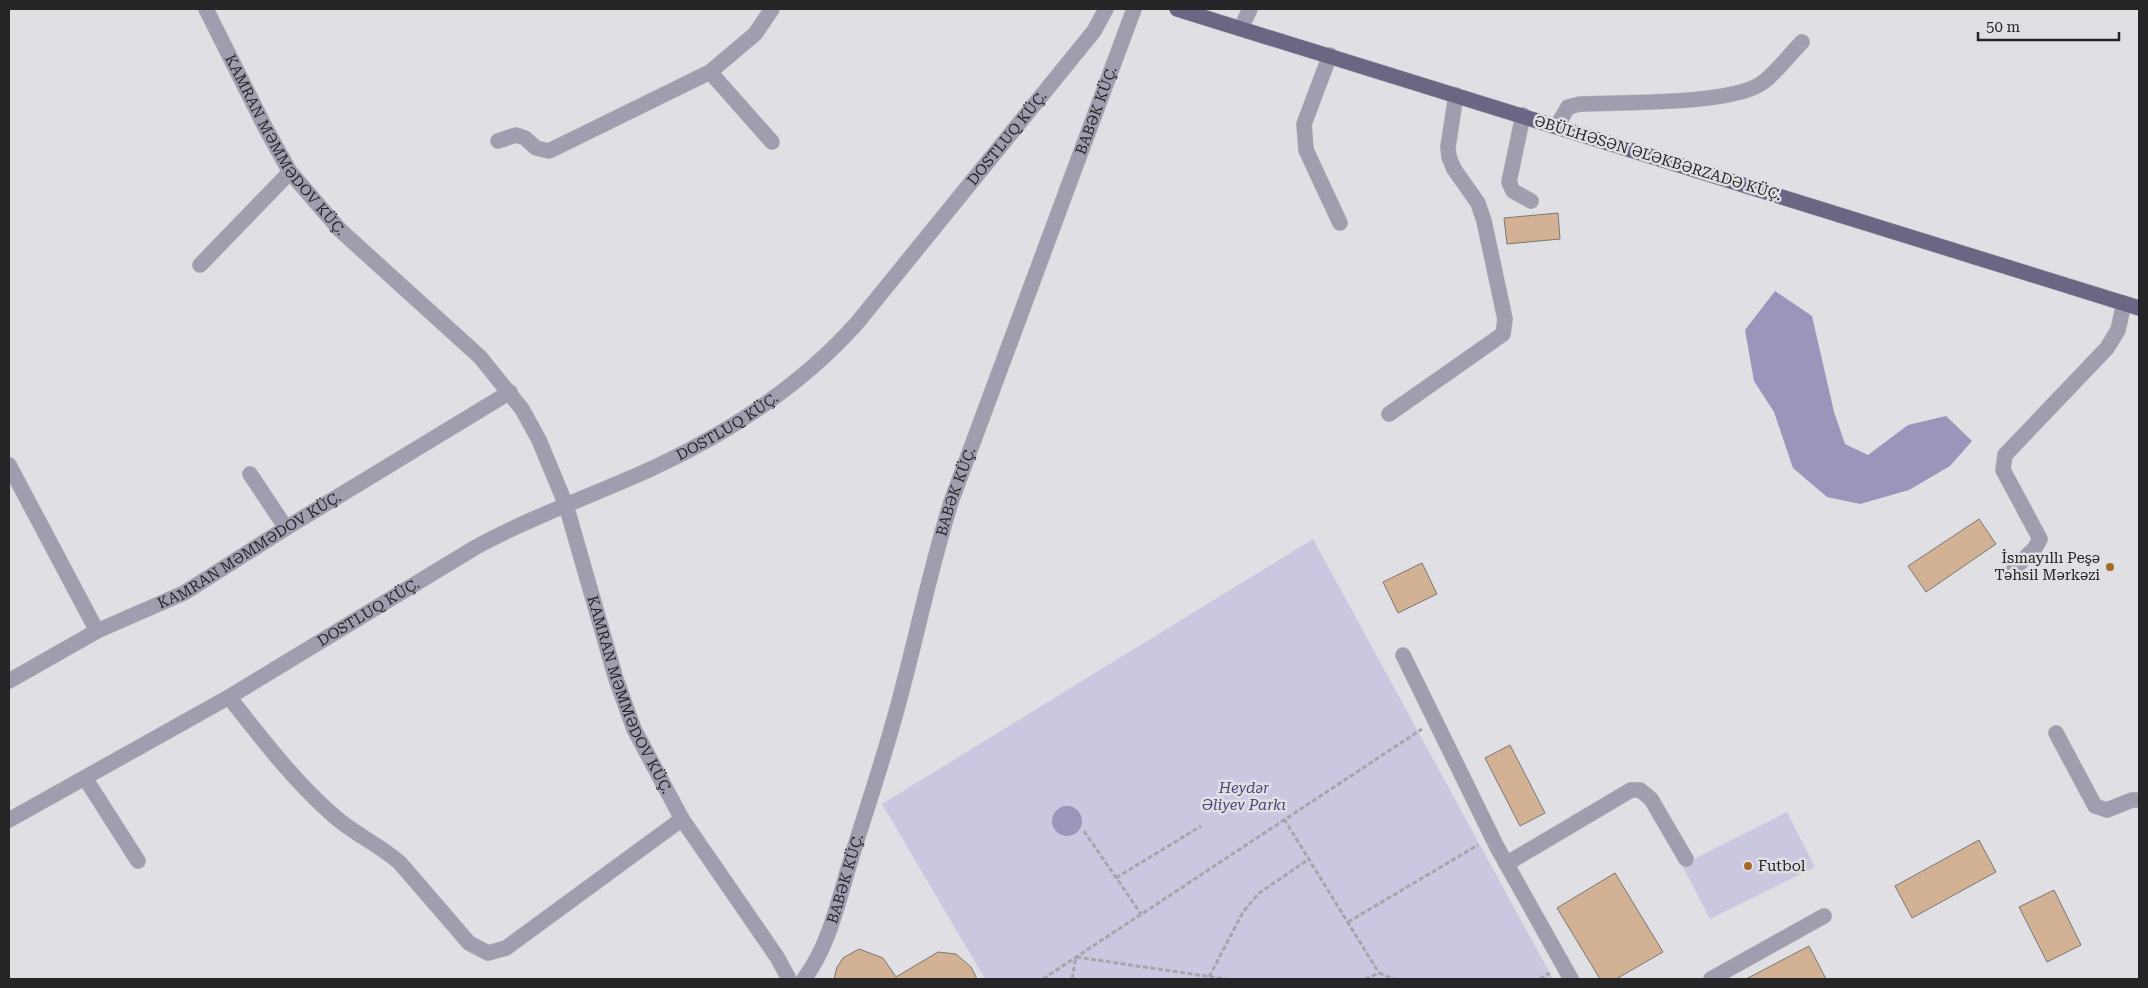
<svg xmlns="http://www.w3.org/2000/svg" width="2148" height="988" font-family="'Roboto Serif',serif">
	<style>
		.green { fill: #cac7e0 }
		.water { fill: #9a95ba }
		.building { fill: #d3b194; stroke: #797673 }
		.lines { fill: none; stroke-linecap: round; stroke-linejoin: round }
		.minor-casing { stroke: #bbbabe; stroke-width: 16 }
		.major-casing { stroke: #bbbabe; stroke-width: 16 }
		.path { stroke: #a6a6aa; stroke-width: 3; stroke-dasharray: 5 2.5; stroke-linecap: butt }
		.minor { stroke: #9f9dae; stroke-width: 15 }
		.major { stroke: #6a6684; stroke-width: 15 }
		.poi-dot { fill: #a5682b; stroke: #e0dfe4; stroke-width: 2 }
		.labels { text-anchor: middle; stroke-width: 5; stroke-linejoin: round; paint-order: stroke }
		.street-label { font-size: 15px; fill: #252527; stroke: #e0dfe4 }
		.poi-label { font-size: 15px; fill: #252527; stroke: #e0dfe4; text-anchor: end }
		.park-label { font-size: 15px; font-style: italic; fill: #4f4478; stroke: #e0dfe4 }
	</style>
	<rect width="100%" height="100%" fill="#e0dfe4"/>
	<path class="green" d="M1313,539L1553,979H985L882,804Z
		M1787,812L1815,867L1710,919L1682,865Z"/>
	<path class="water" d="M1775,291L1812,316L1834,412L1845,444L1868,455L1908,425L1946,416L1972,441L1950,466L1909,490L1860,504L1827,497L1793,468L1774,412L1754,381L1745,330Z
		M1052 821a15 15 0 1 1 30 0a15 15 0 1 1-30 0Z"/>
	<path class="building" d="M1558,213L1560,239L1507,244L1504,218Z
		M1979,519L1996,544L1926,592L1908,566Z
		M1422,563L1437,594L1398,613L1383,582Z
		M1510,745L1545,813L1520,826L1485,758Z
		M1979,840L1996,872L1912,918L1895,886Z
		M1615,873L1663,952L1616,979H1600L1557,908Z
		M2054,890L2081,945L2047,962L2019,907Z
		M1809,946L1826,979H1746Z
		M859,949L883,958L896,977L938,952L956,954L971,967L977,979H834L837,967L843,958Z"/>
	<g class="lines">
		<g class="minor-casing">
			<g id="minor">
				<path id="s1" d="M206,9L265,127L290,172L340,230L480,357L522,409L539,440L566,505L616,679L634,729L682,819L777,957L789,979"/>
				<path d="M1241,28L1250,9"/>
				<path d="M1330,55L1304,124L1306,150L1340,223"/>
				<path d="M710,72L772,142"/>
				<path d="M1523,115L1509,182L1513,191L1531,201"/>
				<path d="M1557,126L1568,107L1580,104C1621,102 1731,105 1762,83C1776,73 1789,55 1802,42"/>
				<path d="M498,141L516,135L525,138L536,148L549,151L710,72L755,34L772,9"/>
				<path d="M200,265L290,172"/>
				<path d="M1389,414L1503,334L1505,319L1484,221L1478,203L1454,169L1449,157L1448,147L1456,95"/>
				<path d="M9,465L97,631"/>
				<path d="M250,474L286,528"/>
				<path d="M2014,569L2035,548L2040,539L2003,470L2005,455L2107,348L2118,330L2124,303"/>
				<path d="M1403,655L1497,847L1571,979"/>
				<path id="s2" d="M9,681L97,631L184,593L286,528L510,392"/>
				<path d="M229,697C262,739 294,781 334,816C354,834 380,845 400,863L469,943L488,953L506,948L682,819"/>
				<path d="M2056,733L2095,806L2107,810L2132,800H2139"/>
				<path d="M85,778L138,861"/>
				<path id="s3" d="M9,820L229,697L476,547C533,516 594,495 653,468C730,432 800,387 857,323L1094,31L1106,9"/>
				<path d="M1506,864L1631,790H1640L1651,799L1686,859"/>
				<path id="s4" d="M804,979C830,945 839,897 852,856C869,801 888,746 902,690C919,626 932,562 952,499L1134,9"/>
				<path d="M1711,979L1824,916"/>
			</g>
		</g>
		<g class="major-casing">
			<path id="major" d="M1177,9L2139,308"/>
		</g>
		<path class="path" d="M1284,819L1379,973
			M1084,831L1141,914
			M1116,878L1201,826
			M1348,922L1478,845
			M1209,977L1243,912L1258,894L1309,859
			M1043,979L1422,729
			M1072,979L1076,957L1226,979
			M1365,979L1379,973L1394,979
			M1540,979L1550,973"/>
		<use href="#minor" class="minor"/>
		<use href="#major" class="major"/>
	</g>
	<g class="poi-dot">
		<circle cx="2110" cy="567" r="5"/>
		<circle cx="1748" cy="866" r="5"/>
	</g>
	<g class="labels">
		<g class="street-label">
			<text dy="5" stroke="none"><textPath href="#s4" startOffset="918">BABƏK KÜÇ.</textPath></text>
			<text dy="5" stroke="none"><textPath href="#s3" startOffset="1225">DOSTLUQ KÜÇ.</textPath></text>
			<text dy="5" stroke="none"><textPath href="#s1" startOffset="158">KAMRAN MƏMMƏDOV KÜÇ.</textPath></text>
			<text transform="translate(1658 158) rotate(17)" y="5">ƏBÜLHƏSƏN ƏLƏKBƏRZADƏ KÜÇ.</text>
			<text dy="5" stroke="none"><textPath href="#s3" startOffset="820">DOSTLUQ KÜÇ.</textPath></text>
			<text dy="5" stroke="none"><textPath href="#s4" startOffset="512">BABƏK KÜÇ.</textPath></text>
			<text dy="5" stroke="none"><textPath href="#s2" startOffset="274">KAMRAN MƏMMƏDOV KÜÇ.</textPath></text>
			<text dy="5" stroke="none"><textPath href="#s3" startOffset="415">DOSTLUQ KÜÇ.</textPath></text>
			<text dy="5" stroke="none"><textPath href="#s1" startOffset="822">KAMRAN MƏMMƏDOV KÜÇ.</textPath></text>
			<text dy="5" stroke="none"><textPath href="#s4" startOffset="109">BABƏK KÜÇ.</textPath></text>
		</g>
		<g class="poi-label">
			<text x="2100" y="563">İsmayıllı Peşə<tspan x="2100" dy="17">Təhsil Mərkəzi</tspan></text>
			<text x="1758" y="871" text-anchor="start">Futbol</text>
		</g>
		<g class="park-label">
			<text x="1244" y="793">Heydər<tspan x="1244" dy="17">Əliyev Parkı</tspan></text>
		</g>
	</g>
	<rect width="2148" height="988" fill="none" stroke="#252527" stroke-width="20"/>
	<path d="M1978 32v8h141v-8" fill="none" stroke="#252527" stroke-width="2.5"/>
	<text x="1986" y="32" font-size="15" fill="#252527" stroke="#e0dfe4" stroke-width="4" paint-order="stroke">50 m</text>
</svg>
